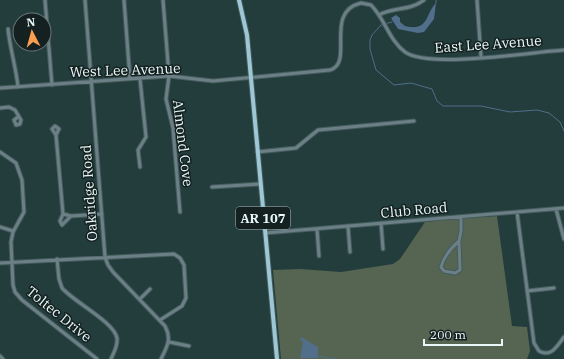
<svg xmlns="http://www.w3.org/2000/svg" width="564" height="359" font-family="'IBM Plex Serif',serif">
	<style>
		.green { fill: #556552 }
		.water { fill: #516e8b }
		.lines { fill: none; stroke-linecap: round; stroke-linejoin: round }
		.stream { stroke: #516e8b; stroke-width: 1 }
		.minor-casing { stroke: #425b5a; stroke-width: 5 }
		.major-casing { stroke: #425b5a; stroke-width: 6 }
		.minor { stroke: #6c7f87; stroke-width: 3 }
		.major { stroke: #9ec7d6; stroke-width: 4 }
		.labels { text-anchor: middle; stroke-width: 3; stroke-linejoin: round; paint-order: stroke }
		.shield { fill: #152121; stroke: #a9b8b8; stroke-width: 1 }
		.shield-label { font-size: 13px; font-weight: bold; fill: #e8f8f8 }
		.street-label { font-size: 14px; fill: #e8f8f8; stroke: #152121 }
	</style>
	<rect width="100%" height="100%" fill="#223d3c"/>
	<path class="green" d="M482,215L485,217L497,216L512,326L527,327L530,351L527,359H281L273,270L300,269L341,272L393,264L400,259L425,222Z"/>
	<path class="water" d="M436,3L434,19L424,32L418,33L398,29L391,18L396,15L400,18V22L405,26C429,32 425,14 436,3Z
		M301,337L318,347V358H300L303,342L300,339Z"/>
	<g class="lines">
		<path class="stream" d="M436,3V0
			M392,22L381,25L372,35L370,40V49L376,70L394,85L411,83L432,89L437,101L443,106H481L510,112L537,110L549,113L560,122L564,131
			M319,356L335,359"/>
		<g class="minor-casing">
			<path id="minor" d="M45,0L52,85
				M85,0L105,257L108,265L113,272L165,326C172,339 167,347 161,359
				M124,0L130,79
				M163,0L169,76L166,99L173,128L180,212
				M477,0L481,57
				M379,15C393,7 410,11 424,0
				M8,29C10,49 16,67 18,87
				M0,88L169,76L213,81L330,70C355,63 323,12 361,3L371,5C385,19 389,40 405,52C429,69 532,52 564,50
				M0,108L9,107L15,110L21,120L20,124L16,125L14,120L18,117
				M56,135L59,129L55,126L52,129L56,135L63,214L71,216
				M0,152L16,163L22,180L24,212L13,232L11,242L13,285L15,292L22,300L97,359
				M257,152L296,148L318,130L414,121
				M140,167L138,150L146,137L140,79
				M212,187L260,184
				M556,209L564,239
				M517,212L534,343L539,351C551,358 557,346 564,337
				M63,214L60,221L62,225L71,216L102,214
				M381,223L383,249
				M348,226L350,252
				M0,227L13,231
				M317,229L319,256
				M265,233L564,208
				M459,241L460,270L455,273L444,271L441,267C444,256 451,248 459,241Z
				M459,241L461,231V217
				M57,259L59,279L62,288C74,302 114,322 117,338C118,346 114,352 111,359
				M0,263L174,254L180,258L184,265L186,298L182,306L160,320
				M527,291L554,288
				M140,299L150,289
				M169,342L189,346
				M0,356L3,359"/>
		</g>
		<g class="major-casing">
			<path id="major" d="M239,0L247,35L277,359"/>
		</g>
		<use href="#minor" class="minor"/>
		<use href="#major" class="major"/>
	</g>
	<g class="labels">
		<rect class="shield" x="236" y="207" width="54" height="22" rx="3"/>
		<g class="shield-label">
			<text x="263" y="223">AR 107</text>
		</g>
		<g class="street-label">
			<text transform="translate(488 44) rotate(-4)" y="5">East Lee Avenue</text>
			<text transform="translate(125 70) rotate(-2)" y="5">West Lee Avenue</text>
			<text transform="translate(183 143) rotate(83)" y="5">Almond Cove</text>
			<text transform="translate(89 193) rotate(-94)" y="5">Oakridge Road</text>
			<text transform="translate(414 210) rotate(-5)" y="5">Club Road</text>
			<text transform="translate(59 314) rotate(39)" y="5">Toltec Drive</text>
		</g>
	</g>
	<g transform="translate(32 32) rotate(354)"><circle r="19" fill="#152121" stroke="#697777"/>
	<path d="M0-3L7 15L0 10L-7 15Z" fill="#fb9e50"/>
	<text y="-6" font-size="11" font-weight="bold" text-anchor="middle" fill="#e8f8f8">N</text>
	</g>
	<path d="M424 339v6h78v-6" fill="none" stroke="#e8f8f8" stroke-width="2"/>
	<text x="430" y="339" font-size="12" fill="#e8f8f8" stroke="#152121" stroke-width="3" paint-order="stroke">200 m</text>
</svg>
